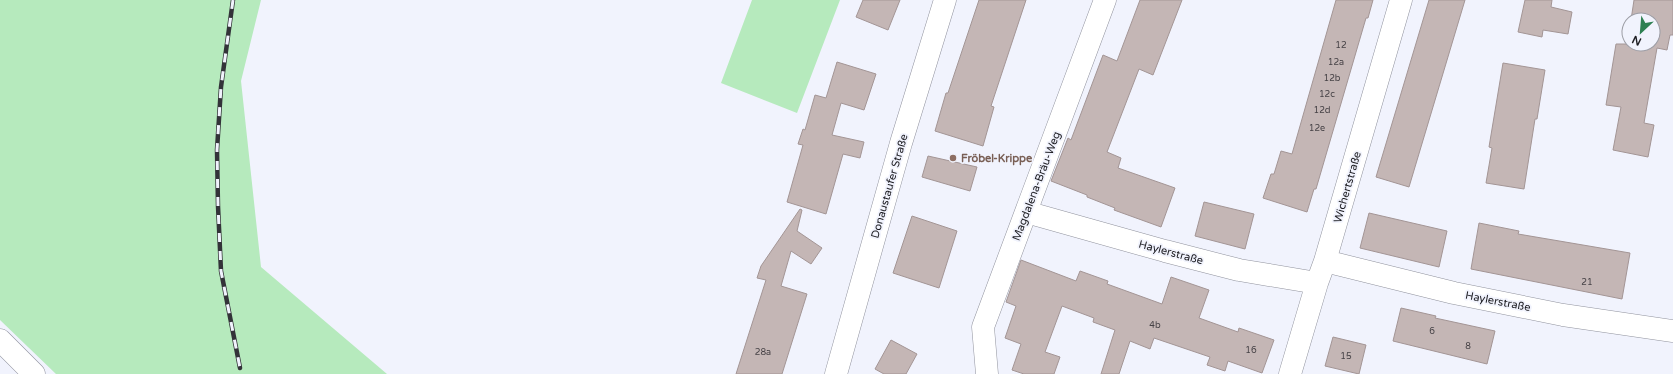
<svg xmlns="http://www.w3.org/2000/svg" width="1673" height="374" font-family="'Varela Round',sans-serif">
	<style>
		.green { fill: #b6eabd }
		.building { fill: #c4b6b5; stroke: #a39595 }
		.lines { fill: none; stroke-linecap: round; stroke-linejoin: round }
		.street-casing { stroke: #91939e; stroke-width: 23 }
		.primary-casing { stroke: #91939e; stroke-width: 23 }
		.street { stroke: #fff; stroke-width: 22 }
		.primary { stroke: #fff; stroke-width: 22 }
		.rail-casing { stroke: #333339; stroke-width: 4.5 }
		.rail { stroke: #f1f3fd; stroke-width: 3; stroke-dasharray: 9; stroke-linecap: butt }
		.education-dot { fill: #8d6e63; stroke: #f1f3fd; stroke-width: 1.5 }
		.labels { text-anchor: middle; stroke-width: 3.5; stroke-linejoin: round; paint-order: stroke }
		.number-label { font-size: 9px; fill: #464246 }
		.education-label { font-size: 11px; font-weight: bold; fill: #785e54; stroke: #f1f3fd; text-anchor: start }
		.street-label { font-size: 11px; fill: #1c1c21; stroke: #f1f3fd }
	</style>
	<rect width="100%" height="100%" fill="#f1f3fd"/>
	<path class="green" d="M0,0H261L241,81L261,267L387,374H56L0,320Z
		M752,0H840L797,113L721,83Z"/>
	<path class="building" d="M863,0H900L888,30L856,17Z
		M979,0H1026L991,106L994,107L983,146L935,131L946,93H948Z
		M1140,0H1182L1153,75L1139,69L1107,152L1121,158L1118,168L1175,188L1161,227L1114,210L1115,208L1087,197V195L1051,181L1068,138L1071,140L1103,55L1117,61Z
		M1336,0H1373L1368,18H1366L1316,189H1314L1307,212L1263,198L1271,174H1274L1281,151L1292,154Z
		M1429,0H1465L1409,187L1376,177Z
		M1525,0H1552L1551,7L1572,12L1568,34L1543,30L1542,37L1518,32Z
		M1634,0H1673V35H1670L1667,50L1657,48L1644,123L1654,125L1648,157L1613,150L1621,107L1606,105L1616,44H1627L1629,30V44H1653V20H1631Z
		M837,62L876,74L864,110L841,103L832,135L864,142L860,158L843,154L826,214L787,202L803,145L798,144L803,129L805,130L815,95L826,98Z
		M1503,63L1545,70L1537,119H1535L1524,189L1486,183L1492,148L1489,147Z
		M928,156L977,167L970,191L922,177Z
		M1204,202L1254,214L1245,249L1195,236Z
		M800,209L802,210L797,231L822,248L811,264L791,251L781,286L807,294L782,374H736L766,280L757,278L761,266Z
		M1369,213L1447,231L1439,267L1360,248Z
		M912,216L957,231L939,288L893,273Z
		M1479,223L1519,231L1518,234L1630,253L1622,299L1471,269Z
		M1021,260L1076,281L1080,271L1108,281L1107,284L1162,304L1171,277L1209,290L1199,318L1238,332L1239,328L1274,340L1262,373L1228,361L1225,371L1207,365L1210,357L1154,338L1150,349L1130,341L1119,374H1101L1115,330L1093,322L1094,318L1062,306L1045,352L1060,357L1054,374H1024L1012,370L1021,344L1005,338L1016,306L1006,302Z
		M1401,308L1436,316L1435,318L1495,331L1487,364L1393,341Z
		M1333,337L1366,345L1359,374L1325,366Z
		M891,340L917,354L906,374H884L875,369Z"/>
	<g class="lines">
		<g class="street-casing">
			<path id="street" d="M1026,212L1165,251L1239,270L1317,283
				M1325,261L1454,293L1563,315L1673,331
				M836,374L901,143L945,0
				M987,374L983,327L1105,0
				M1290,374L1317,283L1325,261L1401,0"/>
		</g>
		<g class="primary-casing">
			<path id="primary" d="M0,340L34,374"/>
		</g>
		<use href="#street" class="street"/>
		<use href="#primary" class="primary"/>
		<g class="rail-casing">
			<path id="rail" d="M233,0L221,87L217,150L218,206L221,271L240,368"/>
		</g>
		<use href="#rail" class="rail"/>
	</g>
	<circle class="education-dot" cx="953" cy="158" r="4"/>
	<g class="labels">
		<g class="number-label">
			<text x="1341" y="48">12</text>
			<text x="1336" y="65">12a</text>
			<text x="1332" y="81">12b</text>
			<text x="1327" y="97">12c</text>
			<text x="1322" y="113">12d</text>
			<text x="1317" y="131">12e</text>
			<text x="1587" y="285">21</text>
			<text x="1155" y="328">4b</text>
			<text x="1432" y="334">6</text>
			<text x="1468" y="349">8</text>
			<text x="1251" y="353">16</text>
			<text x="763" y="355">28a</text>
			<text x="1346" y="359">15</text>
		</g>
		<g class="education-label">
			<text x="961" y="162">Fröbel-Krippe</text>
		</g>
		<g class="street-label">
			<text transform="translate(889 186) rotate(-74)" y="4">Donaustaufer Straße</text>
			<text transform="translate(1036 186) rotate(-69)" y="4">Magdalena-Bräu-Weg</text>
			<text transform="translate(1347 187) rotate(-74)" y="4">Wichertstraße</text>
			<text transform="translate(1171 252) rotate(15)" y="4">Haylerstraße</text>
			<text transform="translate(1498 301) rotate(11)" y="4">Haylerstraße</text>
		</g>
	</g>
	<g transform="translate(1641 32) rotate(206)"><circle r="19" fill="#f1f3fd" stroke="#9c9da5"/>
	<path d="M0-3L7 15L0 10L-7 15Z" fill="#2d8052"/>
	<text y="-6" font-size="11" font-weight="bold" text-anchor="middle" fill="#1c1c21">N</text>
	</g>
</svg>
